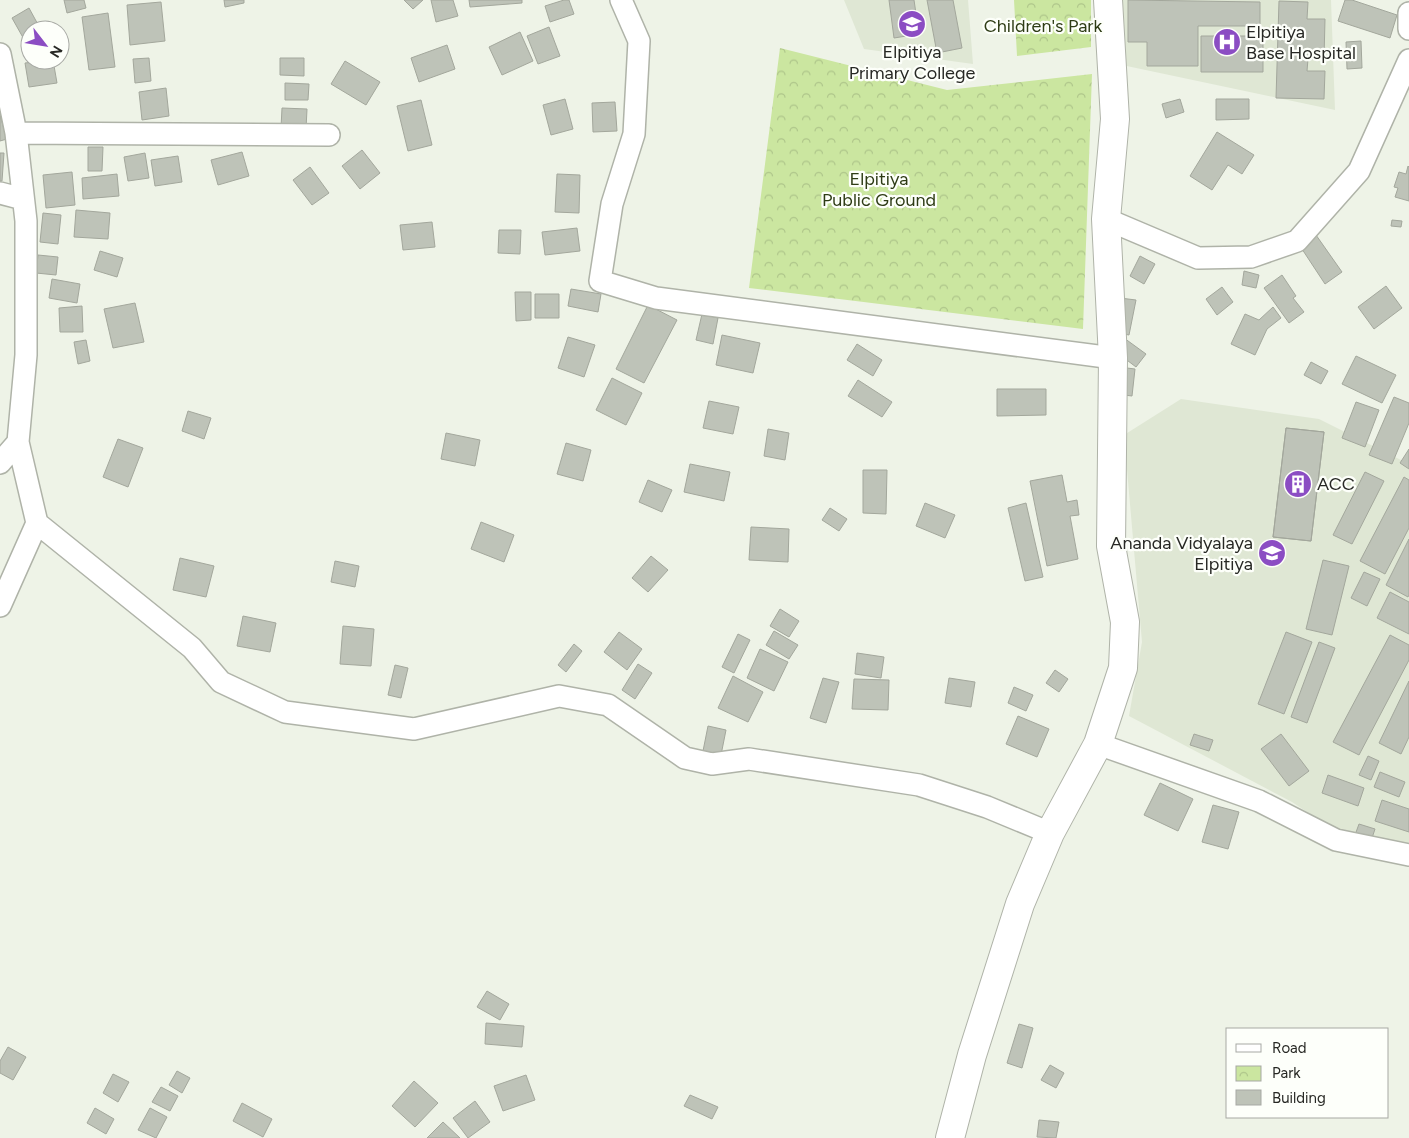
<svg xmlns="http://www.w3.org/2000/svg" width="1409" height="1138" font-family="Figtree,sans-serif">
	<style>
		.built { fill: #dfe7d4 }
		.park { fill: url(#park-crowns) }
		.building { fill: #bec3b8; stroke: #a3a79c }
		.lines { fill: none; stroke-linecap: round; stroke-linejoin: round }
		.minor-casing { stroke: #afb3a8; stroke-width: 24 }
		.major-casing { stroke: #afb3a8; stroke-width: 30 }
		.minor { stroke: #fff; stroke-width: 21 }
		.major { stroke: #fff; stroke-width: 28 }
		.labels { text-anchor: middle; stroke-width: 4.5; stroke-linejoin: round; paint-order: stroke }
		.park-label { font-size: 18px; fill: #2e3c15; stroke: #fdfffa }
		.poi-label { font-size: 18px; fill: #272824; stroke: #fdfffa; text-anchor: start }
	</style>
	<defs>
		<pattern id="park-crowns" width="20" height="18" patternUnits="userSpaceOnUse" patternTransform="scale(1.25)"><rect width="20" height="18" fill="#cbe6a0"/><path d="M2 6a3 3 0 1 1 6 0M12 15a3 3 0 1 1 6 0" fill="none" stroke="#aec58a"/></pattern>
	</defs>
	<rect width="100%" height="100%" fill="#eef3e7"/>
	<path class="built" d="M844,0H968L973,64L864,49Z
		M1122,0H1331L1335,110L1122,65Z
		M1181,399L1319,419L1409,464V849L1346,838L1292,802L1129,716L1142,642L1124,435Z"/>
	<path class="park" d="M1014,0H1091V47L1017,56Z
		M780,48L947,90L1092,74L1083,329L749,288Z"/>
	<path class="building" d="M64,0H84L86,8L67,13Z
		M224,0H244V3L225,7Z
		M404,0H423L413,9Z
		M431,0H453L458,16L436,22Z
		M469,0H522V3L470,7Z
		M564,0H569L574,14L550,22L545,6Z
		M889,0H914L919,34L894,38Z
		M927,0H953L962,48L937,53Z
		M1128,0L1260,2V26H1198V66H1147V42H1128Z
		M1345,0H1352L1397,15L1390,38L1338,21Z
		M1279,1L1308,2L1307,19H1325L1324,59H1308L1307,71H1325L1324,99L1276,98Z
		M161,2L165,41L130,45L127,5Z
		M29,8L41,30H30V50L12,18Z
		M108,13L115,67L89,70L82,17Z
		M549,27L560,56L538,64L527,36Z
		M520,32L533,61L502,75L489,47Z
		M1201,36H1263V72H1201Z
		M1361,41L1362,68L1347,69L1346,42Z
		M447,45L455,69L419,82L411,58Z
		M149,58L151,81L135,83L133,59Z
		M280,58H304V76L280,75Z
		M53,60L57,83L29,87L25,63Z
		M345,61L380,82L366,105L331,84Z
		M285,83L309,84L308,100H285Z
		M166,88L169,116L142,120L139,92Z
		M565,99L573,129L551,135L543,105Z
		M1180,99L1184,112L1166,118L1162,104Z
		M1216,99H1249V119L1216,120Z
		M421,100L432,145L408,151L397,106Z
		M615,102L617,131L593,132L592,103Z
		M282,108L307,109L306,129L281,128Z
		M0,115L7,139L0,141Z
		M1217,132L1254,155L1242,174L1228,165L1212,190L1190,176Z
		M88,147H103L102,171H88Z
		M362,150L380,173L360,189L342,166Z
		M242,152L249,176L218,185L211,160Z
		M0,153H4L2,181H0Z
		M145,153L149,178L128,181L124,157Z
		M178,156L182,182L155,186L151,160Z
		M1408,166L1409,167V201L1395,197L1398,188L1394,187L1399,172L1406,174Z
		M310,167L329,193L312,205L293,180Z
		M72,172L75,205L46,208L43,175Z
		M117,174L119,196L83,199L82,178Z
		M557,174L580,175L579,213L555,212Z
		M76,210L110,213L108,239L74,237Z
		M43,213L61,215L58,244L40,242Z
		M1392,220L1402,221L1401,227L1391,226Z
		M432,222L435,247L403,250L400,225Z
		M577,228L580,251L545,255L542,232Z
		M499,230H521L520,254L498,253Z
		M1316,235L1342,272L1325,284L1300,246Z
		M100,251L123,258L117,277L94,270Z
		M38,255L58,257L56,275L36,273Z
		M1140,256L1155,264L1144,284L1130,276Z
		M1244,271L1259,275L1256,288L1242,285Z
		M1282,275L1296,296L1293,298L1304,312L1289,323L1264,288Z
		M52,279L80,284L77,303L49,298Z
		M1386,286L1402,308L1374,329L1358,307Z
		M1222,287L1233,302L1217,315L1206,299Z
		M571,289L601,294L598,312L568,306Z
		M515,292H531V320L516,321Z
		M535,294H559V318H535Z
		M1120,298L1136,300L1129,335L1114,332Z
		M135,303L144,342L113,348L104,309Z
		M648,305L677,320L644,383L616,369Z
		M82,306L83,332H60L59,308Z
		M1273,307L1281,318L1267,329L1255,355L1231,344L1245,314L1259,320Z
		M702,314L718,318L713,344L696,340Z
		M722,335L760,343L753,373L716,365Z
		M568,337L595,345L584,377L558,368Z
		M1124,338L1146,354L1136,367L1115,351Z
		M86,340L90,361L78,364L74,342Z
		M857,344L882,360L873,376L847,360Z
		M1356,356L1396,375L1382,403L1342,384Z
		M1311,362L1328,371L1321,384L1304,375Z
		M1119,367L1135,369L1132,396L1116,394Z
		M612,378L642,393L626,425L596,410Z
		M858,380L892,402L882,417L848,396Z
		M997,389H1046V415L997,416Z
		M1394,397L1409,403V423L1392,464L1369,455Z
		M709,401L739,407L733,434L703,428Z
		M1356,402L1379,410L1365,447L1342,438Z
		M188,411L211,418L204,439L182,431Z
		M1286,428L1324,432L1311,541L1273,537Z
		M1286,428L1324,432L1311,541L1273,537Z
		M768,429L789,433L785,460L764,456Z
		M446,433L480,440L475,466L441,459Z
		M118,439L143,448L128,487L103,477Z
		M566,443L591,450L583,481L557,474Z
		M1409,449V469L1400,463Z
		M690,464L730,472L724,501L684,492Z
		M863,470H887L886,514L863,513Z
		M1365,472L1384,481L1352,544L1333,535Z
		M1062,475L1067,502L1077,500L1079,515L1070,516L1078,559L1047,566L1030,481Z
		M1404,477L1409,480V528L1385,574L1360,561Z
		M648,480L672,490L662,512L639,502Z
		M925,503L955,515L945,538L916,526Z
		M1026,503L1043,577L1025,581L1008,508Z
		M830,508L847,519L839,531L822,520Z
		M481,522L514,535L504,562L471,549Z
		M751,527L789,529L788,562L749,560Z
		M1409,539V595L1408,597L1386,585Z
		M651,556L668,570L648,592L632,578Z
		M180,558L214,566L206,597L173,590Z
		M1323,560L1349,566L1332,635L1306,629Z
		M335,561L359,566L355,587L331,582Z
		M1364,572L1380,579L1367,606L1351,598Z
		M1390,592L1409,602V634L1377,618Z
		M780,609L799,621L789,637L770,626Z
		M243,616L276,623L270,652L237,646Z
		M343,626L374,629L371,666L340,664Z
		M774,631L798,645L789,659L766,645Z
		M619,632L642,649L627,670L604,652Z
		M1286,632L1312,642L1284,714L1258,704Z
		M738,634L750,640L734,673L722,667Z
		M1390,635L1409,645V660L1359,755L1333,742Z
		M1319,642L1335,648L1307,723L1291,717Z
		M574,644L582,651L566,672L558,665Z
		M760,649L788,662L774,691L747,678Z
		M857,653L884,657L881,678L855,674Z
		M638,664L652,673L635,699L622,690Z
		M395,665L408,668L401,698L388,695Z
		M1055,670L1068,679L1059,692L1046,683Z
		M733,676L763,692L748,722L718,708Z
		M823,678L839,682L826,723L810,718Z
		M949,678L975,682L971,707L945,703Z
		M854,679L889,680L888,710L852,709Z
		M1409,681V737L1401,754L1379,743Z
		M1014,687L1033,695L1026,711L1008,703Z
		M1018,716L1049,729L1037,757L1006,744Z
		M708,726L726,730L721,755L703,751Z
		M1194,734L1213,740L1209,751L1190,745Z
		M1281,734L1309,771L1289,786L1261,749Z
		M1368,756L1379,761L1371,780L1359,775Z
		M1380,772L1405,782L1399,797L1374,787Z
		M1328,775L1364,788L1358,806L1322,793Z
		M1160,783L1193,799L1178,831L1144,815Z
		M1382,800L1409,809V832L1375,821Z
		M1213,805L1239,812L1228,849L1202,842Z
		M1359,824L1375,829L1371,841L1355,835Z
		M487,991L509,1004L500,1020L477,1007Z
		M486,1023L524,1026L522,1047L485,1044Z
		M1019,1024L1033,1028L1022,1068L1007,1063Z
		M8,1047L26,1057L13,1080L0,1073V1061Z
		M1050,1065L1064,1073L1056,1088L1041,1080Z
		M177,1071L190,1078L182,1093L169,1085Z
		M113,1074L129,1082L118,1102L103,1093Z
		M526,1075L535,1100L503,1111L494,1086Z
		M414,1081L438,1103L415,1127L392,1106Z
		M161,1087L178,1096L170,1111L152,1102Z
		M690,1095L718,1107L712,1119L684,1106Z
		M475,1101L490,1122L468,1138L453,1118Z
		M242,1103L272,1119L263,1137L233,1121Z
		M95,1108L114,1119L106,1134L87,1123Z
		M150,1108L167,1117L156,1138L138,1130Z
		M1039,1120L1059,1122L1056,1138L1037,1137Z
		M443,1122L460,1138H427Z"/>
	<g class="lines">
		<g class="minor-casing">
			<path id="minor" d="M621,0L639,41L634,134L612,204L600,281L656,298L1113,358
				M1409,13V29
				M0,54L16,133L26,221V355L18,442L37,523L0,606
				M16,133L329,135
				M0,193L23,199
				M1106,219L1198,258L1251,257L1297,241L1359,171L1409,60
				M0,463L18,442
				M37,523L192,648L221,682L285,712L414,729L559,696L608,705L685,758L712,764L749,759L919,785L987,807L1050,833
				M1098,744L1259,801L1336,840L1409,855"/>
		</g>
		<g class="major-casing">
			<path id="major" d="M950,1138L972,1055L1020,904L1050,833L1098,744L1123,668L1125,622L1111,546L1113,358L1106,219L1115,119L1108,0"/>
		</g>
		<use href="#minor" class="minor"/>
		<use href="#major" class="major"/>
	</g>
	<defs>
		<g id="school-disc" transform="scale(1.4375)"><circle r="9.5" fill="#8b4dc3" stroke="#fdfffa"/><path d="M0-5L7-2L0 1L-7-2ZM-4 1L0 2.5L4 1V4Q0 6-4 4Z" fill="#fff"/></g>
		<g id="hospital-disc" transform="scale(1.4375)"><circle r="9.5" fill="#8b4dc3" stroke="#fdfffa"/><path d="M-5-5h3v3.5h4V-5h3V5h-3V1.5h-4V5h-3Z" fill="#fff"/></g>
		<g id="building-disc" transform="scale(1.4375)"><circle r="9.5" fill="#8b4dc3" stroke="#fdfffa"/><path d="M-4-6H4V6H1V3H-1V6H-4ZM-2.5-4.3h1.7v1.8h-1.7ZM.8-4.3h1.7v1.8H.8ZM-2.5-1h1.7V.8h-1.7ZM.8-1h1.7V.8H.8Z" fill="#fff"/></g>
	</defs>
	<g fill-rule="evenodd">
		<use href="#school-disc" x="912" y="24"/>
		<use href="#hospital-disc" x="1227" y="42"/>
		<use href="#building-disc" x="1298" y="484"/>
		<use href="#school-disc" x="1272" y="553"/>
	</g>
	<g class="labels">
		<g class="park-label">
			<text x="1043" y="32">Children's Park</text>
			<text x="879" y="185">Elpitiya<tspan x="879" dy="21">Public Ground</tspan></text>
		</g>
		<g class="poi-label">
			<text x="1246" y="38">Elpitiya<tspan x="1246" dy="21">Base Hospital</tspan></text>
			<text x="912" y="58" text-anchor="middle">Elpitiya<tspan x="912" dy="21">Primary College</tspan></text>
			<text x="1317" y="490">ACC</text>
			<text x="1253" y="549" text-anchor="end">Ananda Vidyalaya<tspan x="1253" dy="21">Elpitiya</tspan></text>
		</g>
	</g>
	<rect x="1226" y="1028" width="162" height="90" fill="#fdfffa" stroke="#a7a9a4"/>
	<rect x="1236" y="1044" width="25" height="8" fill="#ffffff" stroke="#a7a9a4"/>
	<text x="1272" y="1053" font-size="15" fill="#272824">Road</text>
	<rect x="1236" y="1066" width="25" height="15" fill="url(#park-crowns)" stroke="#a7a9a4"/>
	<text x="1272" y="1078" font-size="15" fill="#272824">Park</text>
	<rect x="1236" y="1090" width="25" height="15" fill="#bec3b8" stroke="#a7a9a4"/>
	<text x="1272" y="1103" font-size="15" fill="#272824">Building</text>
	<g transform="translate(45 45) rotate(121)"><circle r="24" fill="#fdfffa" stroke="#a7a9a4"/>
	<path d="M0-4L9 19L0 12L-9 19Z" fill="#8b4dc3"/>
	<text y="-8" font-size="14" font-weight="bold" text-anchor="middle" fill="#272824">N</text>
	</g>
</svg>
